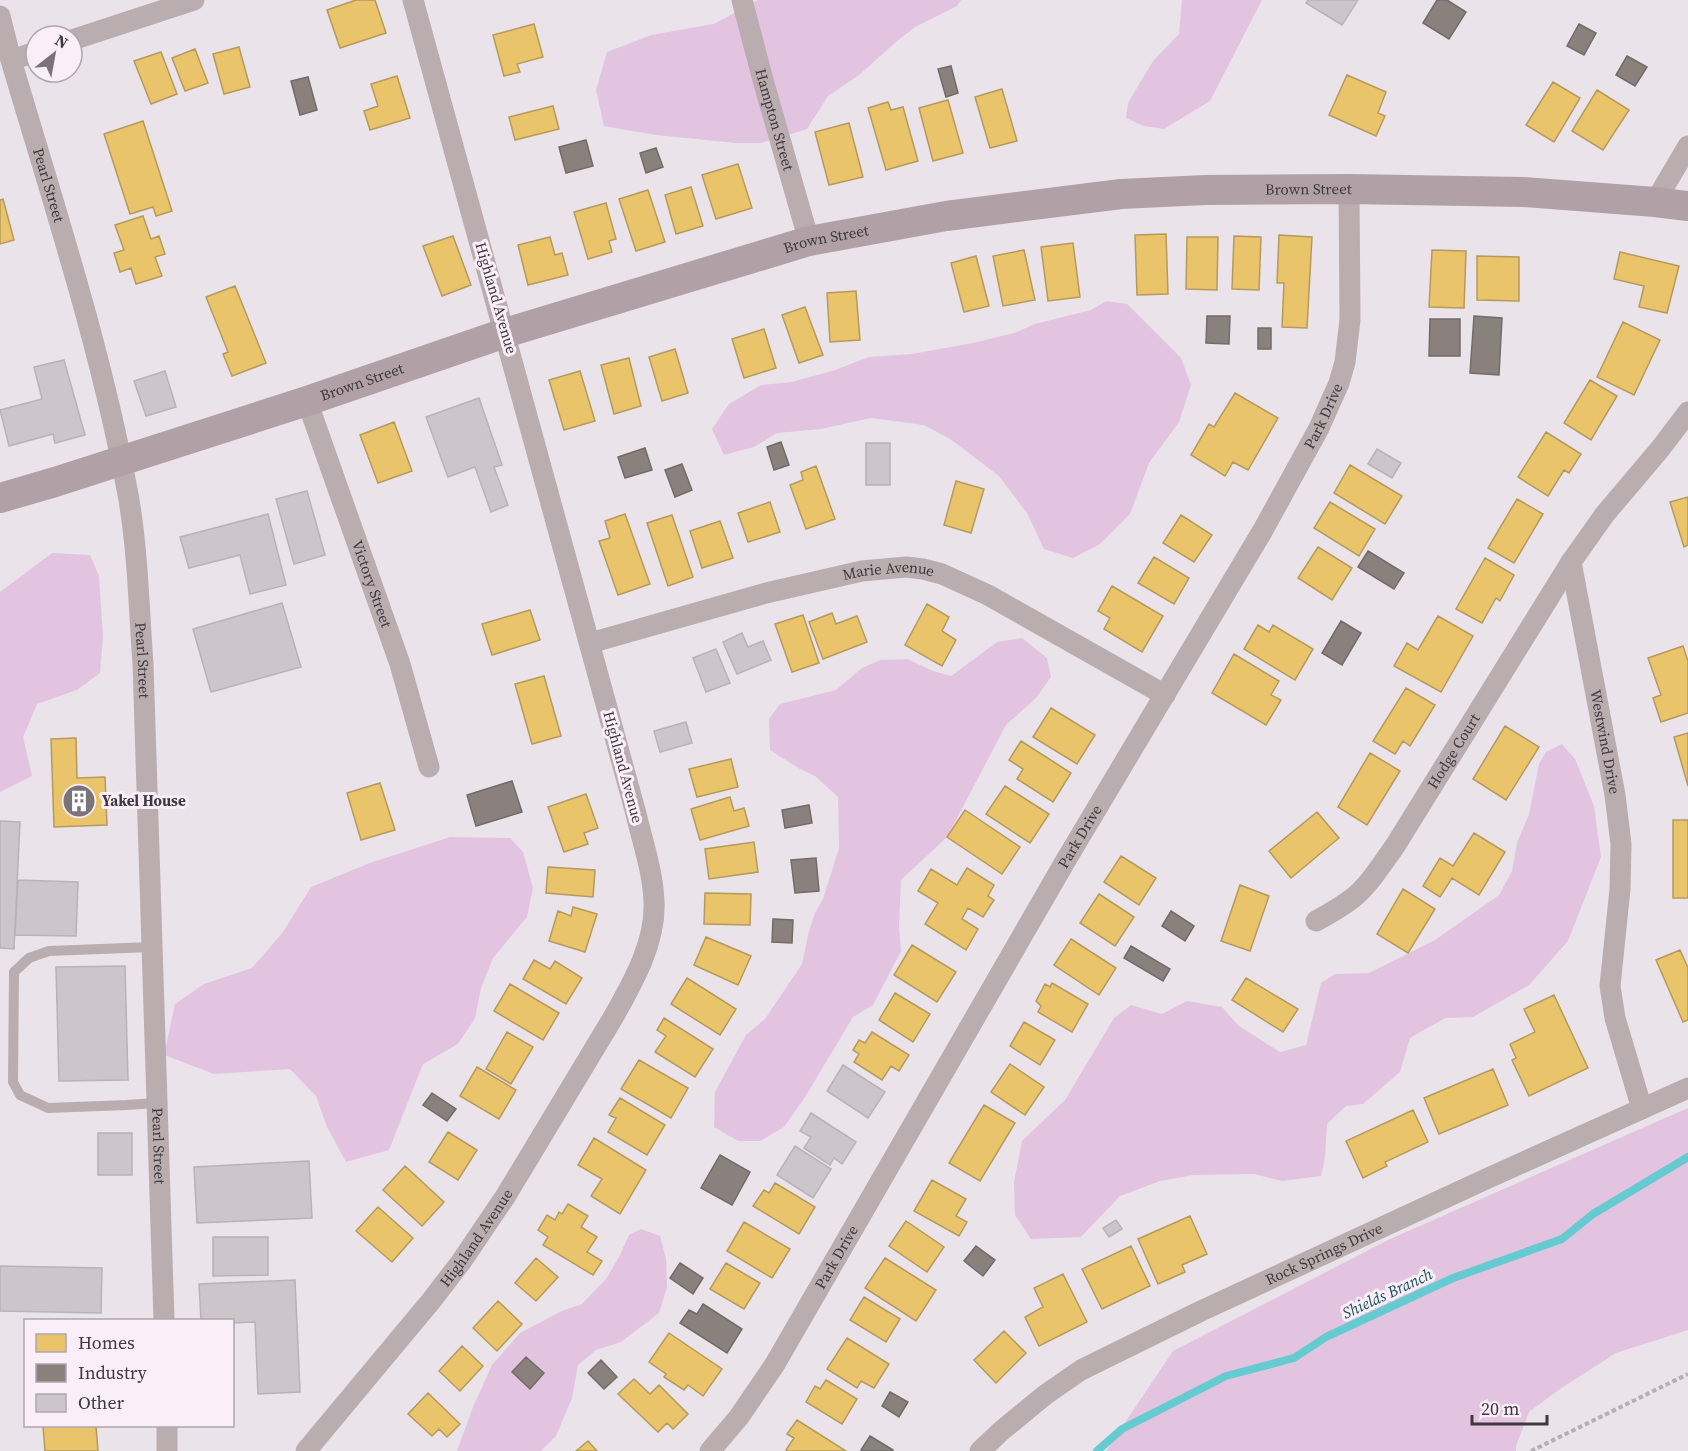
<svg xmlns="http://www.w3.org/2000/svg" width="1688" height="1451" font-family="'Source Serif 4',serif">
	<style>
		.green { fill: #e2c4e1 }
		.homes { fill: #e9c46a; stroke: #b69a5d; stroke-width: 1.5 }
		.industry { fill: #8a817c; stroke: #736b69; stroke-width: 1.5 }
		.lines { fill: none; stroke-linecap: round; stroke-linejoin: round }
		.stream { stroke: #66cbd0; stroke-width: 8 }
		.building { fill: #ccc6cb; stroke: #b8b3b8; stroke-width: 1.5 }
		.path { stroke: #b8aeb2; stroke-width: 4; stroke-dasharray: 4.5 3; stroke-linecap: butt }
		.lane { stroke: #baadb0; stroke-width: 10 }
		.street { stroke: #baadb0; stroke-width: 21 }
		.secondary { stroke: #b1a1a6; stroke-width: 30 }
		.labels { text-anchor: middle; stroke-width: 6; stroke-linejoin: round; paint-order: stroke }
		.street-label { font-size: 15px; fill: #3e393e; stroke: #faeef9 }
		.poi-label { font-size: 15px; font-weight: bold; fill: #3e393e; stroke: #faeef9; text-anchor: start }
		.water-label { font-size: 16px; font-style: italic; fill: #195356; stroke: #faeef9 }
	</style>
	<rect width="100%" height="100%" fill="#eae3e9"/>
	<path class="green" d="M758,0H961L957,6L915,27L897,41L859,75L828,96L807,129L761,143H736L656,135L604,126L596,90L607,52L651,35L714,24Z
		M1182,0H1262L1210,101L1164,129L1144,126L1126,118L1128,103L1153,61L1179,34Z
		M1106,301L1127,304L1181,358L1191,385L1179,422L1149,463L1130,514L1100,544L1073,558L1044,549L1027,513L999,476L950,439L924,425L871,418L821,429L777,433L754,447L724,455L712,429L729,404L761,385L792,382L835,370L869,357L912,354L973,343L1014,333L1035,324L1091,310Z
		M52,553L90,555L99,576L103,637L100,673L77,690L37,704L23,737L32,776L0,792V592Z
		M1022,638L1047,658L1051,677L1036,698L1006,725L947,837L901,880L899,926L901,951L873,1005L853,1017L805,1097L784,1127L760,1141H738L714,1127L715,1092L746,1035L765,1019L802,964L809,931L815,913L823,899L839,848L838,797L815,776L800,769L770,750L769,719L780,704L836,690L862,668L880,660L907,659L933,671L951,676L997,642Z
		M1562,744L1575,759L1594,806L1601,857L1568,941L1529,985L1473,1017L1445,1018L1410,1038L1400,1072L1363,1104L1346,1106L1327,1124L1325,1158L1321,1176L1282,1181L1254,1174L1193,1175L1160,1181L1120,1196L1081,1237L1031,1239L1015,1215L1014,1182L1022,1141L1065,1100L1114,1018L1131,1005L1162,1014L1187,1001L1222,1007L1239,1026L1280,1052L1306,1045L1321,983L1335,974L1369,973L1435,940L1499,895L1512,871L1517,843L1529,814L1539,764L1546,752Z
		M450,837L510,838L523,852L533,888L527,917L493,958L481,988L475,1018L458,1044L423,1064L389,1150L346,1162L327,1127L316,1096L290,1069L214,1074L164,1055L175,1004L204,984L252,968L283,932L311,887L370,863Z
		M1688,1108V1330L1616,1353L1560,1389L1529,1412L1516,1446V1451H1106L1173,1351L1390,1239Z
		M641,1229L660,1236L666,1259L667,1287L659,1313L621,1342L596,1350L578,1365L572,1398L556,1436L541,1451H457L473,1407L492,1365L520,1333L562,1311L582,1304L606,1279L619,1257L629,1235Z"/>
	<path class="homes" d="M356,0H375L386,33L340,48L327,10Z
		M534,24L543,57L517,64L520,72L504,76L493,35Z
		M239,47L250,87L224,94L213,54Z
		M195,49L208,83L185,91L172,58Z
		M161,52L177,94L151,104L134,61Z
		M1347,75L1386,92L1378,113L1385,116L1376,136L1329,115Z
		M397,76L410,118L370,130L364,111L378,106L371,84Z
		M1553,82L1580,98L1554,142L1526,125Z
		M1002,89L1017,141L990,148L975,97Z
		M1597,90L1629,110L1603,150L1572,131Z
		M948,100L963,153L933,161L919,108Z
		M888,102L891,110L903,107L918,161L886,170L868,108Z
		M553,106L559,129L515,140L509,117Z
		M143,121L172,211L156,216L153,207L130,214L104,134Z
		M849,123L863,177L829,185L815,132Z
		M738,164L752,208L716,219L702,175Z
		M691,187L703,226L676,234L665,195Z
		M648,190L665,242L636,251L619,199Z
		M3,199L14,240L0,244V200Z
		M606,203L616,239L609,241L612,252L588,259L574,212Z
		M143,216L151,239L159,236L165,254L155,257L162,276L136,284L131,268L120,272L114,253L124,250L115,225Z
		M1166,234L1168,294L1137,295L1135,235Z
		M1279,235L1312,237L1307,328L1282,327L1284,283H1277Z
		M453,236L471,285L442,296L423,246Z
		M1234,236L1261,237L1259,290L1232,289Z
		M550,237L555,255L562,253L568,275L528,285L518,245Z
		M1187,237H1218L1217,290L1186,289Z
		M1073,243L1080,297L1048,301L1041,247Z
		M1024,250L1035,300L1003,306L993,256Z
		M1432,250L1466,251L1464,308L1429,307Z
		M1620,252L1679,266L1667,313L1639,307L1644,286L1614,279Z
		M976,256L989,306L964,312L951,263Z
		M1477,256L1519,257V301L1477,300Z
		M235,286L266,363L232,376L223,354L228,352L206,297Z
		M856,291L860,340L830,342L827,293Z
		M805,307L823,355L799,363L782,315Z
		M1623,322L1660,340L1634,395L1597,377Z
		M764,329L776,368L744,378L732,339Z
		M675,349L688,393L662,401L649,357Z
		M629,358L641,406L614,414L601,365Z
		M580,371L595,421L564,430L549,380Z
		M1590,380L1617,396L1591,440L1564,423Z
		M1235,393L1278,418L1248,470L1233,462L1225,476L1191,455L1209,424L1214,427Z
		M394,422L412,471L378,483L360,435Z
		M1546,432L1581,454L1569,473L1564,470L1548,496L1518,477Z
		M1350,465L1402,496L1385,524L1334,493Z
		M816,466L835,519L806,529L790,485L803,480L801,472Z
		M956,481L984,489L971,533L944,525Z
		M1688,497V545L1684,547L1670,502Z
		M1517,499L1543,514L1514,563L1488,548Z
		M770,502L780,532L748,542L738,513Z
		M1330,502L1375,529L1359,556L1314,528Z
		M625,514L650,584L618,595L599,541L610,538L605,521Z
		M672,515L693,577L668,586L647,523Z
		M1181,515L1212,535L1194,562L1163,543Z
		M720,521L733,558L702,568L690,531Z
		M1318,547L1352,568L1332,600L1298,578Z
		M1154,557L1189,578L1174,604L1138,583Z
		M1485,558L1514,575L1500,601L1496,598L1482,623L1456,609Z
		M1112,586L1163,616L1142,652L1104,629L1110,618L1098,611Z
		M927,604L949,617L942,631L956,640L942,666L905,645Z
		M530,610L540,640L492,655L482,624Z
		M832,613L836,624L857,616L867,642L823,659L809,622Z
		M803,615L819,663L792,672L775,624Z
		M1438,616L1473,636L1441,692L1394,666L1407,643L1418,650Z
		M1258,625L1269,632L1273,625L1313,649L1295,680L1244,649Z
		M1683,646L1688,661V713L1661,722L1653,698L1661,695L1648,658Z
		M1234,654L1279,681L1271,695L1281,700L1266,725L1212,693Z
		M544,676L561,736L532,744L515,684Z
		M1406,688L1435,705L1410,746L1403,741L1395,754L1373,741Z
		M1051,708L1095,735L1077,764L1033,737Z
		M1505,726L1539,747L1506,800L1473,779Z
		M1688,733V786L1674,737Z
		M76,738L77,778L105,777L107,825L54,827L51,739Z
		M1021,741L1071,773L1053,802L1017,779L1023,769L1009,760Z
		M1370,753L1400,771L1367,825L1338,807Z
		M731,759L738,787L697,797L689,769Z
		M380,783L395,830L361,840L347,793Z
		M1005,786L1049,814L1030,843L986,814Z
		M586,794L598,828L584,833L588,844L564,852L548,807Z
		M730,797L734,811L744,808L749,826L700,840L691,809Z
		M965,810L1020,847L1002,874L947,837Z
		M1317,812L1339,838L1291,878L1269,851Z
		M1673,820H1688V898H1673Z
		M1474,833L1505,852L1479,895L1452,878L1440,897L1423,886L1440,858L1453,866Z
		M754,842L758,872L709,879L705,849Z
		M1121,856L1156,878L1139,905L1104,882Z
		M548,867L595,870L593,897L546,893Z
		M967,868L994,885L988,896L994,900L983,917L968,908L962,919L978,929L966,950L925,924L938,903L918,891L931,869L957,885Z
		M1240,885L1269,896L1250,951L1221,941Z
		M1403,889L1435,909L1408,953L1377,934Z
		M705,893L751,894L750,925L704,924Z
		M1099,894L1134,917L1115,946L1080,923Z
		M573,907L597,914L585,952L549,941L558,911L571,916Z
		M706,937L751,956L738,985L694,965Z
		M1071,939L1116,968L1099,995L1054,965Z
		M912,945L956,972L937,1002L894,975Z
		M1680,950L1688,968V1020L1683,1022L1656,960Z
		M534,960L550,969L555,961L582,978L566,1004L523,979Z
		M687,978L736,1009L720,1035L671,1004Z
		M1246,978L1298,1009L1283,1032L1232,1000Z
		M1052,983L1088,1004L1072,1032L1038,1012L1041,1006L1036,1001L1045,984L1050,987Z
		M510,984L559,1013L543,1040L494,1011Z
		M895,993L930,1014L913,1042L879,1020Z
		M1554,995L1588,1068L1529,1096L1512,1060L1516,1058L1510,1044L1535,1032L1524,1009Z
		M664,1018L713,1049L695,1077L655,1052L666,1036L657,1030Z
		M1024,1022L1055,1040L1040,1065L1010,1046Z
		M507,1032L533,1047L511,1084L486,1069Z
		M872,1032L909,1055L899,1071L891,1066L882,1080L854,1062L859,1054L853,1050L859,1040L865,1043Z
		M639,1060L688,1088L671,1118L621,1089Z
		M1010,1064L1044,1087L1025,1115L991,1092Z
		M477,1067L516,1090L499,1119L460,1096Z
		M1493,1069L1508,1105L1439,1134L1424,1098Z
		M620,1098L665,1125L647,1155L608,1132L616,1118L609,1115Z
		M984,1105L1015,1123L980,1181L949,1163Z
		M1413,1110L1428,1142L1385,1162L1387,1166L1363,1178L1346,1141Z
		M448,1132L477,1150L458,1180L429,1162Z
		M594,1138L646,1170L620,1214L591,1196L602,1179L578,1165Z
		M405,1166L444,1202L422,1226L383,1190Z
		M932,1180L966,1199L956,1216L967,1222L959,1236L914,1211Z
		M775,1183L815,1207L799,1234L753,1206L764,1190L769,1193Z
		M568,1204L588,1216L581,1227L597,1237L587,1252L602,1261L593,1275L543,1245L548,1237L538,1230L547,1215L555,1220L559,1212L562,1214Z
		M378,1207L413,1238L392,1262L356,1231Z
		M1190,1216L1207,1254L1182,1265L1185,1272L1158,1284L1138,1239Z
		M906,1221L944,1247L927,1272L889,1246Z
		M744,1222L790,1249L772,1278L727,1251Z
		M1131,1246L1150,1286L1102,1309L1082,1269Z
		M536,1258L558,1277L536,1301L515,1283Z
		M885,1258L936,1290L916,1321L865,1288Z
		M726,1263L760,1283L744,1309L710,1289Z
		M1063,1274L1087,1322L1039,1346L1025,1317L1043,1307L1034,1288Z
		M864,1297L900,1319L886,1342L850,1320Z
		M498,1301L522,1324L497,1351L473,1328Z
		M1004,1331L1026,1353L996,1383L974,1360Z
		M669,1333L722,1369L703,1396L688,1385L684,1390L664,1377L666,1374L649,1362Z
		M847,1338L889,1364L874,1388L861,1381L857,1388L827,1369Z
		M462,1346L483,1366L460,1391L439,1371Z
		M634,1379L650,1394L659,1385L688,1414L673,1429L667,1423L658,1432L618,1394Z
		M826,1380L857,1399L842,1424L806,1402L815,1386L820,1389Z
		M428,1393L460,1424L447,1437L439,1429L432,1436L408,1414Z
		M797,1420L846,1451H787L786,1450L794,1438L787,1434Z
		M43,1426H96L98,1451H45Z
		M588,1441L597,1451H576Z"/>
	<path class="industry" d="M1437,0H1447L1466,12L1449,39L1423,23Z
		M1579,24L1596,33L1584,55L1567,46Z
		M1627,56L1647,67L1635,86L1616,75Z
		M951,66L958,93L946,97L938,69Z
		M308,77L317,110L300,115L291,81Z
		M586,140L593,166L566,173L559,147Z
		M656,148L663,167L646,173L640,153Z
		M1207,316H1230L1229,344L1206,343Z
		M1474,316L1502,318L1499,375L1470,373Z
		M1430,319H1460V356H1429Z
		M1258,328H1271V349H1258Z
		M781,442L789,465L774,470L767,447Z
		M645,448L652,470L625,478L618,457Z
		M682,464L692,490L675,497L665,470Z
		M1368,551L1404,573L1394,589L1358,567Z
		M1341,621L1361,633L1342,665L1322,653Z
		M512,781L522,812L476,826L467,795Z
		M809,805L812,823L785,828L782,810Z
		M816,858L819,891L795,893L791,860Z
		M1171,911L1194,926L1185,941L1162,926Z
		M773,919L793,920L792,943L772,942Z
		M1131,946L1170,969L1163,981L1124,958Z
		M432,1093L456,1109L447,1121L423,1105Z
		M720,1155L750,1172L732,1205L701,1188Z
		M976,1246L995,1260L983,1276L964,1261Z
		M680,1263L703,1278L693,1294L670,1278Z
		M703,1304L742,1329L727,1353L680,1323L689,1310L697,1314Z
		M526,1357L544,1373L530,1389L512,1372Z
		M601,1360L617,1377L604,1389L588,1373Z
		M890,1392L908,1402L899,1417L882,1406Z
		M870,1436L893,1450L892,1451H863L861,1450Z"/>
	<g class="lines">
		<path class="stream" d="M1097,1451L1122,1429L1226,1376L1294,1358L1326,1337L1453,1278L1562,1239L1593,1214L1688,1157"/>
	</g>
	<path class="building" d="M1308,0H1358L1342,25L1306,3Z
		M64,360L85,435L55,443L53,434L9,446L0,410L42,399L34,367Z
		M165,371L176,407L146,416L134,381Z
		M479,398L502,465L494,467L508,505L491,512L475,467L448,477L426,417Z
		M866,443H890V485H866Z
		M1377,449L1401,463L1392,478L1368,464Z
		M307,491L325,555L294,564L276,499Z
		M268,514L286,585L250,594L240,555L189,568L180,537Z
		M282,603L301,667L211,692L193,629Z
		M742,633L748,647L763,641L771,660L737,674L723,642Z
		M716,649L730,683L706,692L693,658Z
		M686,722L692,743L660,752L654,731Z
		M0,821L20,822L14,949L0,948Z
		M18,880L78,882L76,936L15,935Z
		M125,966L128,1080L59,1081L56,967Z
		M843,1065L885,1092L868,1118L827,1091Z
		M811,1113L856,1142L842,1164L834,1158L830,1165L804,1148L811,1137L800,1131Z
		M98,1133H132V1175H98Z
		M795,1146L831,1169L813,1198L777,1175Z
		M309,1161L312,1218L197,1223L194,1167Z
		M1116,1220L1122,1229L1109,1237L1103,1228Z
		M213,1237H268V1275L213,1276Z
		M0,1266L102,1268L101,1313L0,1311Z
		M295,1280L300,1392L258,1394L255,1322L232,1323V1320H201L199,1284Z"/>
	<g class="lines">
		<path class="path" d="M1531,1451L1688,1374"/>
		<path class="lane" d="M152,947L49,951L29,958L14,972L13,1082L20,1095L48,1108L127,1105L156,1103"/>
		<g class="street">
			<path id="s1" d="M742,0L763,80L809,241"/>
			<path id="s2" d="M0,16L11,60C54,206 102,351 129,500C138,554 139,610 143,664L164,1320"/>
			<path d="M72,40L194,0"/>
			<path d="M11,60L36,52"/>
			<path d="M1655,202L1688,146"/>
			<path id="s3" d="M307,401L400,664L429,767"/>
			<path id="s4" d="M1571,562L1615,795L1621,844L1620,889L1610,986L1615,1018L1642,1109"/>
			<path id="s5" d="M590,643L766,593L862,571L906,567L923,569L942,574L988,595L1165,695"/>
			<path id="s6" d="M1316,921C1329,914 1341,907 1353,898C1370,884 1382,864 1395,846L1571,562L1605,514L1660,449L1688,412"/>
			<path d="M167,1451V1426"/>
			<path id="s7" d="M306,1451L431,1301L461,1262L505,1197L614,1016C633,982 656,942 654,902C653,871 642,840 635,810L413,0"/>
			<path id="s8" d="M710,1451L739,1417L775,1364L1066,860L1263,530L1319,428L1339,383L1345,362L1350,320L1349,189"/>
			<path id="s9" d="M980,1451L1000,1432L1045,1395L1081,1370L1201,1311L1486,1179L1688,1088"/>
		</g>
		<path class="secondary" id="s10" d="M0,498L55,482L307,401L505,333L809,241L946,216L1121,194L1205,190L1349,189L1523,192L1655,202L1688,206"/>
	</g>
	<defs>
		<g id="building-disc" transform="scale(1.725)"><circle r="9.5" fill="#7a747a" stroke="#faeef9"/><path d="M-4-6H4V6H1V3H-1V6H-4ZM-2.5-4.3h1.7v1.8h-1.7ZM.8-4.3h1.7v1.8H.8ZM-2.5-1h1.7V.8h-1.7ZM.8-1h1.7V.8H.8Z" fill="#fff"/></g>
	</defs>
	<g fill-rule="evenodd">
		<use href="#building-disc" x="79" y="801"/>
	</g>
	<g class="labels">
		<g class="street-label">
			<text dy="5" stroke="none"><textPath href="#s1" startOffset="124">Hampton Street</textPath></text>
			<text dy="5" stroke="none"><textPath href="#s2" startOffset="176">Pearl Street</textPath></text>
			<text dy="5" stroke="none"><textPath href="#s10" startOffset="1352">Brown Street</textPath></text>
			<text dy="5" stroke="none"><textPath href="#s10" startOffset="866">Brown Street</textPath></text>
			<text transform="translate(496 298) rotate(74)" y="5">Highland Avenue</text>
			<text dy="5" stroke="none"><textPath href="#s10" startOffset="380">Brown Street</textPath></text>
			<text dy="5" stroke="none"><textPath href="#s8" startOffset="1204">Park Drive</textPath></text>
			<text dy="5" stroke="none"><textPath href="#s5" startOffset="308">Marie Avenue</textPath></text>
			<text dy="5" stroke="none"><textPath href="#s3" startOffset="194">Victory Street</textPath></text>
			<text dy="5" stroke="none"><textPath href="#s2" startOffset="662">Pearl Street</textPath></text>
			<text dy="5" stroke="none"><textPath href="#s4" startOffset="183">Westwind Drive</textPath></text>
			<text dy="5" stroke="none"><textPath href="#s6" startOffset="222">Hodge Court</textPath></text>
			<text transform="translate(623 767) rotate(75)" y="5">Highland Avenue</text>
			<text dy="5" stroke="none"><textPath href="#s8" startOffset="718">Park Drive</textPath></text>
			<text dy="5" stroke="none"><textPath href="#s2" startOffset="1148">Pearl Street</textPath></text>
			<text dy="5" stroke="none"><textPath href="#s7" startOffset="273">Highland Avenue</textPath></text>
			<text dy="5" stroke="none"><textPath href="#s9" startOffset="399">Rock Springs Drive</textPath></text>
			<text dy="5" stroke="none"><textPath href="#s8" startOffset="232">Park Drive</textPath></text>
		</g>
		<g class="poi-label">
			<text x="102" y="806">Yakel House</text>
		</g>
		<g class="water-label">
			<text transform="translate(1387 1293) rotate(-25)" y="6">Shields Branch</text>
		</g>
	</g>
	<rect x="24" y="1319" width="210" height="108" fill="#faeef9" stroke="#afa6ae" stroke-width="1.5"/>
	<rect x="36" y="1334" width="30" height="18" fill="#e9c46a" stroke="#afa6ae" stroke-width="1.5"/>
	<text x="78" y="1349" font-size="18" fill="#3e393e">Homes</text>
	<rect x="36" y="1364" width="30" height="18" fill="#8a817c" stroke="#afa6ae" stroke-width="1.5"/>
	<text x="78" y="1379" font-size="18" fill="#3e393e">Industry</text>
	<rect x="36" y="1394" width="30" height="18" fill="#ccc6cb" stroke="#afa6ae" stroke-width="1.5"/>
	<text x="78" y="1409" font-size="18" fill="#3e393e">Other</text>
	<g transform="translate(54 54) rotate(31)"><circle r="28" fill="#faeef9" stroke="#afa6ae" stroke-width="1.5"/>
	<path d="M0-4.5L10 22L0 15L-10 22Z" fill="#7a747a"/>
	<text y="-9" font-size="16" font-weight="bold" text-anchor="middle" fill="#3e393e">N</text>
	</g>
	<path d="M1472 1415v9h75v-9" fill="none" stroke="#3e393e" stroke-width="3"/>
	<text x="1481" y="1415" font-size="18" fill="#3e393e" stroke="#faeef9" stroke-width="4.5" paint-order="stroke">20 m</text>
</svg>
